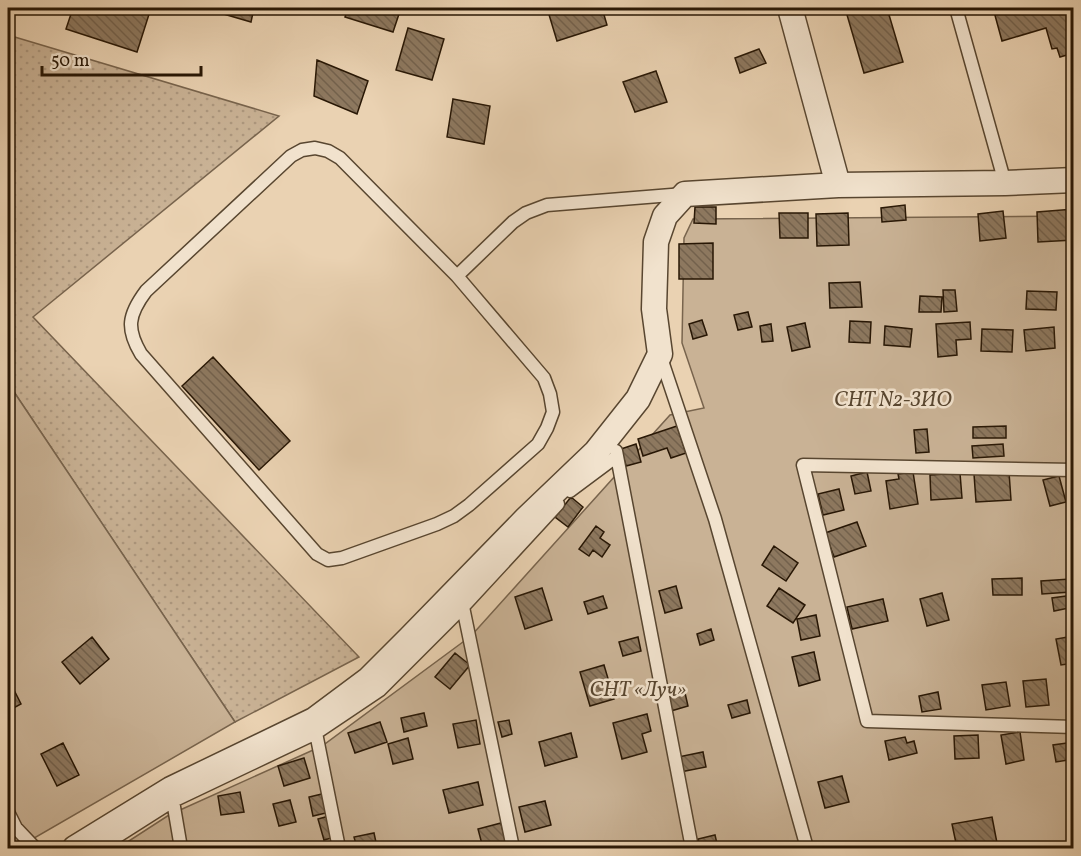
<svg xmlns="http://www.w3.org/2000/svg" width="1081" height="856" font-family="Vollkorn,serif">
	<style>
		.grass { fill: url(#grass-dots); stroke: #78644d; stroke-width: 1.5 }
		.green { fill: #c9b295; stroke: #78644d; stroke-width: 1.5 }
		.building { fill: url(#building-back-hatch); stroke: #281705; stroke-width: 1.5 }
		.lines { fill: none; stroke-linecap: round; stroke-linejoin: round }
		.lane-casing { stroke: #584630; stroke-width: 15 }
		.street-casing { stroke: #584630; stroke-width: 27 }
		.lane { stroke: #f1e2cd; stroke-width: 12 }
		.street { stroke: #f1e2cd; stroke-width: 24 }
		.labels { text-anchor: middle; stroke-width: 5; stroke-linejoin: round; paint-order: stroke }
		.park-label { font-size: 21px; font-style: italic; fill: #584630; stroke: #f1e2cd }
	</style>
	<defs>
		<pattern id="grass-dots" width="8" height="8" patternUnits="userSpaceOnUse" patternTransform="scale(1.5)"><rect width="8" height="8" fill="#c9b295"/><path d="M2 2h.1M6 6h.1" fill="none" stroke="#ad987f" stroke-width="1.8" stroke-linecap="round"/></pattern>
		<pattern id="building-back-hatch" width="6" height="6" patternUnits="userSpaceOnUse" patternTransform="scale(1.5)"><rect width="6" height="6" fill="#8d785f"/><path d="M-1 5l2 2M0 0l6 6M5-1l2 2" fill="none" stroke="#73614c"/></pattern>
	</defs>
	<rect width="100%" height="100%" fill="#ead2b2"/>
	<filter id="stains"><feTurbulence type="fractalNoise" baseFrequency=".00333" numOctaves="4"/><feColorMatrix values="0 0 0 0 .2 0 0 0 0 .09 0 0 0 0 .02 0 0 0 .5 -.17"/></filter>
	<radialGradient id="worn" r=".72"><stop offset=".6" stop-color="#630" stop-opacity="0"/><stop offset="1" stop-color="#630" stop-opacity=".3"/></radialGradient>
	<path class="grass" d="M8,35L279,116L33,317L359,657L235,722L8,383Z"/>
	<path class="green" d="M1073,216V848H118L169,815L322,746L471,636L670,415L704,408L682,343L684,238L693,219Z
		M8,383L235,722L17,848H8Z"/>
	<path class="building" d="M73,8H151L137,52L66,29Z
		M203,8H254L251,22Z
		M348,8H401L393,32L345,17Z
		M547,8H602L607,25L557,41Z
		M845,8H887L903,62L864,73Z
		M993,8H1074V53L1060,57L1057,48L1052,49L1046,28L1002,41Z
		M408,28L444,39L432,80L396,70Z
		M759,49L766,63L740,73L735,58Z
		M317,60L368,81L357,114L314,96Z
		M656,71L667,102L635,112L623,82Z
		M453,99L490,106L484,144L447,137Z
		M905,205L906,220L882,222L881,208Z
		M695,207H716V224L694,223Z
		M1074,209V240L1038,242L1037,212Z
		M1003,211L1006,238L980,241L978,214Z
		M779,213H808V238H780Z
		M848,213L849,245L817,246L816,214Z
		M713,243V279H679V244Z
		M860,282L862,307L830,308L829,283Z
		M943,290H955L957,311L944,312Z
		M1027,291L1057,292L1056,310L1026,309Z
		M920,296L942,297L941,312H919Z
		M748,312L752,327L738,330L734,315Z
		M702,320L707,335L693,339L689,324Z
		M850,321L871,322L870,343L849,342Z
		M970,322L971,339L956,340L957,355L938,357L936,324Z
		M805,323L810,347L792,351L787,327Z
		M771,324L773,341L762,342L760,326Z
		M885,326L912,329L910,347L884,345Z
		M1054,327L1055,348L1026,351L1024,330Z
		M982,329L1013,330L1012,352L981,351Z
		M1068,332H1074V356L1068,355Z
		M213,357L290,441L259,470L182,386Z
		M677,426L686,453L671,458L667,448L643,456L638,439Z
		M1006,426V438H973V427Z
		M927,429L929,452L916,453L914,430Z
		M636,444L641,462L626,466L621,449Z
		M1003,444L1004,456L973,458L972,446Z
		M867,472L871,491L855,494L851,476Z
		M913,472L918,504L890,509L886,481L899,479L898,474Z
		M1009,472L1011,500L976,502L974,474Z
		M960,473L962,498L931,500L930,475Z
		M1059,476L1066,502L1050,506L1043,480Z
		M839,489L844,510L823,515L818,494Z
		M571,497L583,507L568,527L555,517Z
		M857,522L866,546L834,557L825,533Z
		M596,526L604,532L600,538L610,545L602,557L593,550L589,556L579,549Z
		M774,546L798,563L786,581L762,565Z
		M1022,578V595H993L992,579Z
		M1070,579L1071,592L1042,594L1041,581Z
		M676,586L682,608L665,613L659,591Z
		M542,588L552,620L525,629L515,597Z
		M779,588L805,605L793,623L767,606Z
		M942,593L949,620L927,626L920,599Z
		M1073,595L1074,607L1054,611L1052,598Z
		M603,596L607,608L588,614L584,602Z
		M883,599L888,621L852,629L847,607Z
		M816,615L820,636L801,640L797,619Z
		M711,629L714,640L700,645L697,634Z
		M1074,636V663L1061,665L1056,639Z
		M92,637L109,659L80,684L62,662Z
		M638,637L641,651L623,656L619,642Z
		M814,652L820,680L799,686L792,657Z
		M455,653L470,665L450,689L435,677Z
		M604,665L614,699L590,706L580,672Z
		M1046,679L1049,705L1026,707L1023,681Z
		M10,682L21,704L8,711V684Z
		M1006,682L1010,706L986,710L982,685Z
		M938,692L941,709L922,712L919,696Z
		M685,693L688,706L671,711L668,698Z
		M747,700L750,713L732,718L728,705Z
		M424,713L427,726L404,732L401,718Z
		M647,714L651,731L642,734L647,752L622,759L613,723Z
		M476,720L480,744L458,748L453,724Z
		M509,720L512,734L502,737L498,722Z
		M380,722L387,742L355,753L348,733Z
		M1020,732L1024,760L1006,764L1001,735Z
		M571,733L577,757L545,766L539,742Z
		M978,735L979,758L955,759L954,736Z
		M905,737L907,743L914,741L917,753L889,760L885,741Z
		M408,738L413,759L393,764L388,744Z
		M1074,742V759L1056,762L1053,745Z
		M63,743L79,775L57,786L41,754Z
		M703,752L706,767L680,772L678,757Z
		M304,758L310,778L284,786L278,766Z
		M842,776L849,802L825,808L818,782Z
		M478,782L483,805L449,813L443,790Z
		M240,792L244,812L221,815L218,796Z
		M322,794L326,813L313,816L309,797Z
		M290,800L296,822L279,826L273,804Z
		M545,801L551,825L525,832L519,807Z
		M329,816L335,837L324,840L318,819Z
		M992,817L997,843L969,848H957L952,824Z
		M501,823L507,848H483L478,829Z
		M374,833L377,847L357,848L354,837Z
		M715,835L718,848H700L698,839Z"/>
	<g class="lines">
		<g class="lane-casing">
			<path id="lane" d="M956,8L1005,183
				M315,148L328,151L340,158L457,276L544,378L550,394L553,412L547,428L538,444L469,505L454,516L437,524L342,558L328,560L317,554L141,354C126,329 128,315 146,291L291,156L302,150Z
				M457,276L513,222L526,213L547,205L684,194
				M660,355L715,519L807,848
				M616,451L692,848
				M1074,470L803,465L867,721L1074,727
				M570,491L617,456
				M463,607L513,848
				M316,733L339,848
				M173,801L181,848
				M8,812L16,828
				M8,832L16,828L35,848
				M99,848L173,801L316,733L380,690L463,607L558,504"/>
		</g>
		<g class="street-casing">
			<path id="street" d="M790,8L838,185
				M75,848L171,789L314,720L369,679L410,638L527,518L596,452L638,399L660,354L654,309L656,242L665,216L685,194L838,185L1005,183L1074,180"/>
		</g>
		<use href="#lane" class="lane"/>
		<use href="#street" class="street"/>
	</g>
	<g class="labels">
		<g class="park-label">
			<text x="893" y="406">СНТ N2-ЗИО</text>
			<text x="638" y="696">СНТ «Луч»</text>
		</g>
	</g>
	<rect width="1081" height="856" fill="none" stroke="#ead2b2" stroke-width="30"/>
	<rect x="9" y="9" width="1063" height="838" fill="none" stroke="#281705" stroke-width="3"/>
	<rect x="15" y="15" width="1051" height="826" fill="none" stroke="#281705" stroke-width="1.5"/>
	<path d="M42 66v9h159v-9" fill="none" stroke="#281705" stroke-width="3"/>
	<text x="51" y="66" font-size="18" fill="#281705" stroke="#f1e2cd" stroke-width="4.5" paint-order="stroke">50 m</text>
	<rect width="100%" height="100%" filter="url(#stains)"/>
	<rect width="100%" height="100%" fill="url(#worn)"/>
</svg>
